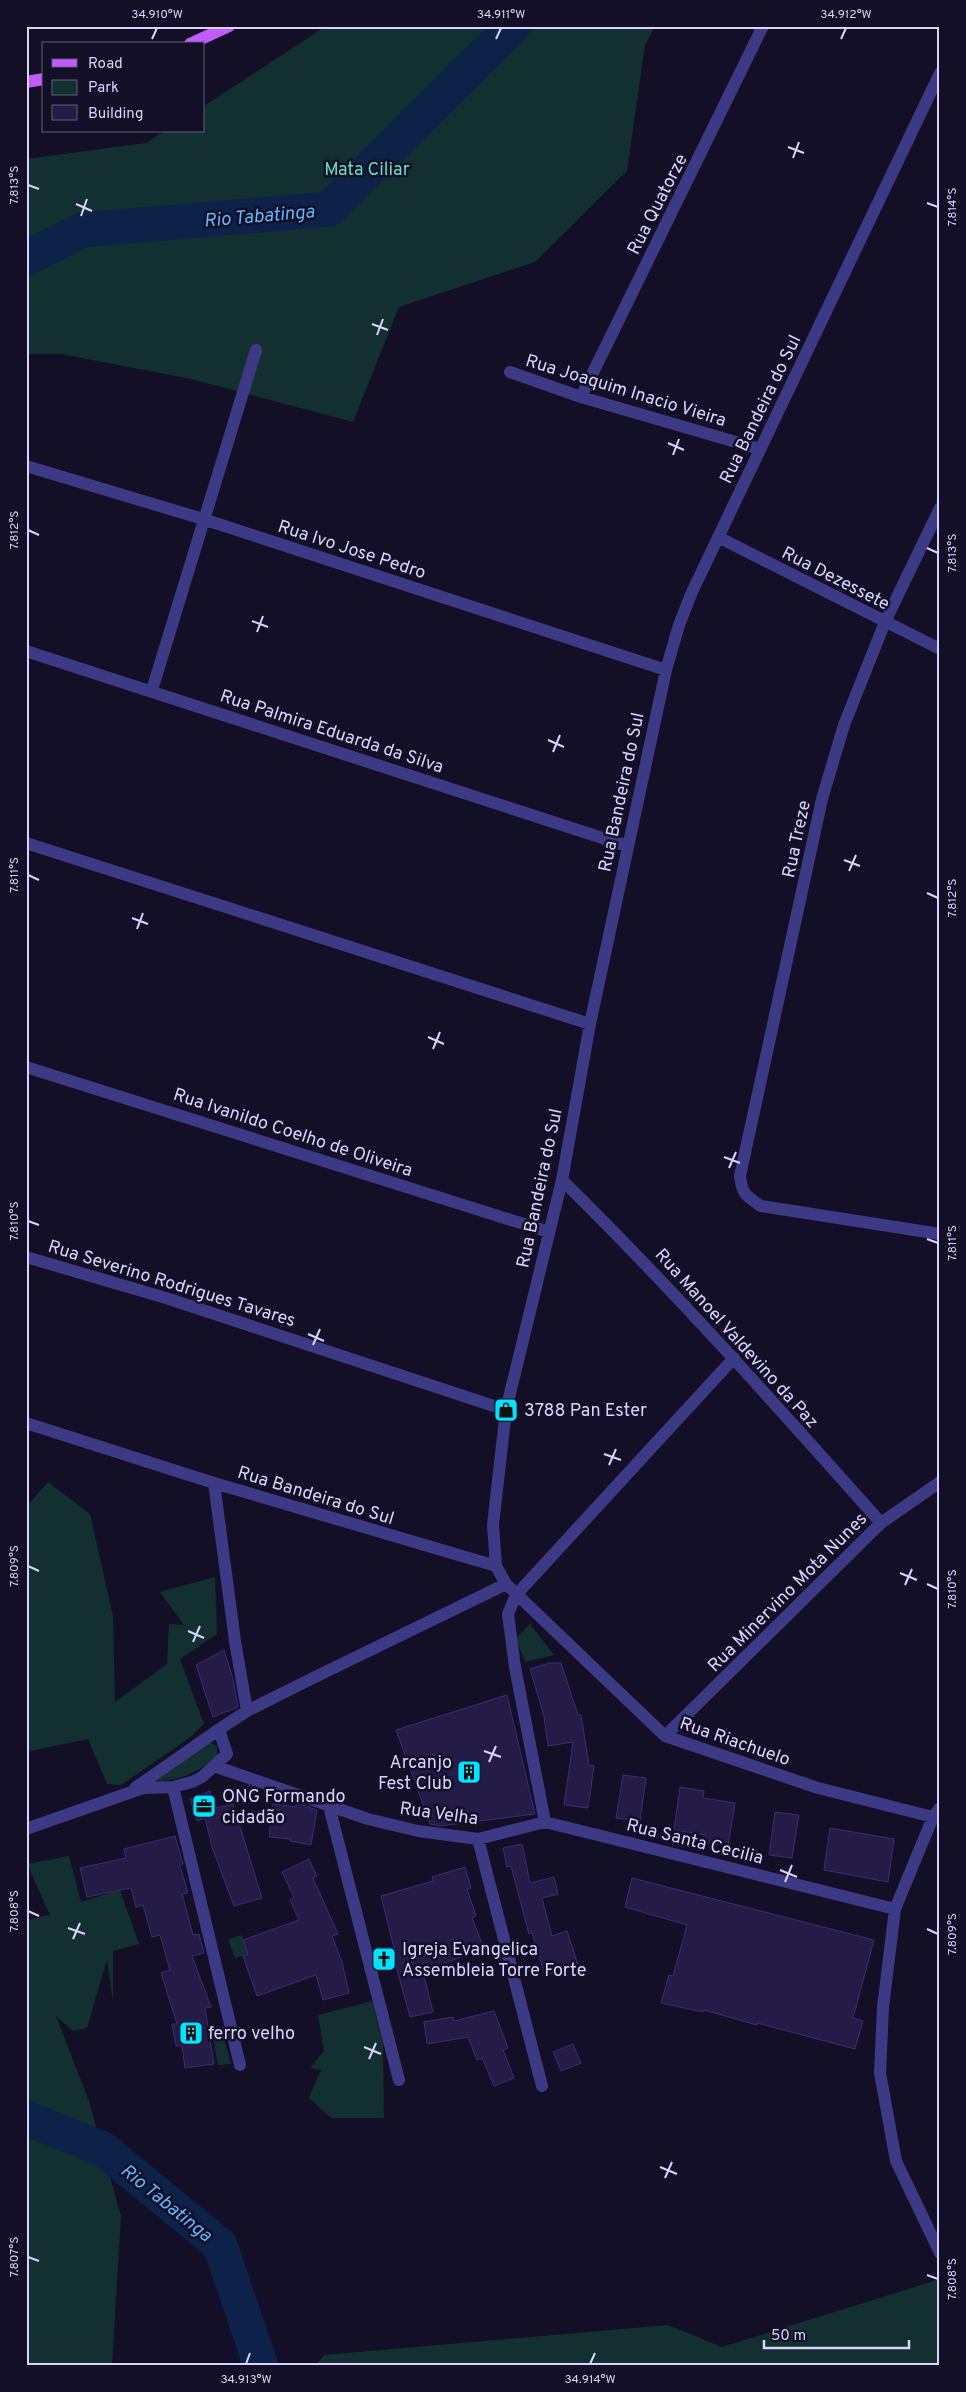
<svg xmlns="http://www.w3.org/2000/svg" width="966" height="2392" font-family="Overpass,sans-serif">
	<style>
		.green { fill: #12302f }
		.lines { fill: none; stroke-linecap: round; stroke-linejoin: round }
		.river { stroke: #0c2248; stroke-width: 35 }
		.building { fill: #241b47; stroke: #3b2d73 }
		.street { stroke: #3d3a85; stroke-width: 12 }
		.primary { stroke: #c25bff; stroke-width: 12 }
		.ticks { fill: none; stroke: #d9d4ff; stroke-width: 2 }
		.labels { text-anchor: middle; stroke-width: 5; stroke-linejoin: round; paint-order: stroke }
		.park-label { font-size: 18px; fill: #5fe0c0; stroke: #130f26 }
		.street-label { font-size: 18px; fill: #d9d4ff; stroke: #130f26 }
		.poi-label { font-size: 18px; fill: #d9d4ff; stroke: #130f26; text-anchor: start }
		.water-label { font-size: 19px; font-style: italic; fill: #62b6ff; stroke: #130f26 }
		.neatline { fill: none; stroke: #d9d4ff; stroke-width: 2 }
		.ticks-label { font-size: 12px; text-anchor: middle; fill: #d9d4ff }
	</style>
	<rect width="100%" height="100%" fill="#130f26"/>
	<path class="green" d="M326,26H655L645,45L627,171L535,262L399,307L353,422L191,379L61,354H26V159L146,143L164,131H204V106Z
		M48,1482L90,1514L113,1616L115,1702L167,1664L169,1624L184,1625L160,1592L215,1577L217,1634L180,1659L204,1724L188,1739L121,1785L107,1784L88,1739L26,1752V1507Z
		M530,1624L554,1655L525,1662L516,1638Z
		M209,1742L217,1746V1756C198,1772 183,1780 157,1781L169,1768Z
		M69,1856L81,1902L120,1890L139,1944L113,1951V2003L107,1959L87,2028L73,2031L56,2016L89,2101L121,2216L112,2366H26V1920L50,1915L27,1864Z
		M242,1935L248,1954L235,1958L228,1939Z
		M372,2001L383,2042L384,2118H331L309,2098L321,2070L310,2068L324,2051L318,2015Z
		M213,2038H224L231,2064L218,2065Z
		M940,2279V2366H315L324,2355L668,2325L722,2347Z"/>
	<g class="lines">
		<path class="river" d="M26,258L83,230L329,209L513,26
			M26,2118L103,2149L220,2245L261,2366"/>
	</g>
	<path class="building" d="M224,1650L233,1679L238,1707L213,1717L196,1665Z
		M549,1663H561L578,1715H581L589,1765L594,1766L588,1808L564,1805L573,1742L548,1746L544,1716L530,1669Z
		M507,1695L535,1814L440,1826L430,1824L396,1730Z
		M623,1775L646,1778L640,1821L616,1818Z
		M680,1787L704,1791L703,1798L735,1803L728,1846L705,1842L706,1835L674,1830Z
		M210,1791L215,1808L233,1804L262,1898L234,1906L212,1847L205,1818L197,1821L190,1799Z
		M296,1803L317,1810L311,1845L290,1841L291,1839L269,1837L273,1804L296,1807Z
		M775,1812L799,1815L792,1858L769,1855Z
		M830,1828L894,1839L888,1882L824,1870Z
		M175,1836L183,1864L180,1866L188,1893L182,1894L193,1935L199,1934L204,1953L192,1956L211,2007L205,2008L214,2064L185,2068L182,2046H176L172,2024H177L161,1973L170,1970L160,1935L152,1937L143,1905L136,1907L131,1888L87,1897L80,1868L126,1858L124,1849Z
		M522,1844L530,1883L554,1877L558,1894L542,1898L552,1936L567,1931L578,1965L545,1976L532,1933L529,1934L511,1866L507,1867L503,1848Z
		M309,1859L317,1876L313,1878L338,1934L332,1936L342,1962L349,1993L323,2000L316,1975L257,1996L243,1956L248,1954L243,1940L299,1920L290,1900L294,1897L282,1872Z
		M465,1867L471,1888L467,1889L476,1916L472,1918L484,1948L440,1965L442,1972L424,1976L433,2012L410,2017L396,1966L379,1969L375,1952L394,1948L381,1896L433,1881L432,1877Z
		M632,1878L874,1940L853,2018L863,2021L855,2049L757,2023V2025L704,2010L703,2012L661,2003L669,1975L673,1976L687,1925L625,1907Z
		M494,2011L508,2048L503,2050L514,2078L494,2086L482,2058L477,2060L468,2037L427,2044L424,2022L453,2017L454,2021Z
		M573,2044L581,2063L561,2071L553,2052Z"/>
	<g class="lines">
		<path class="street" d="M510,372L581,397L760,449
			M581,397L763,26
			M26,466L203,519L666,670
			M940,508L885,622L844,725L822,799L740,1176C742,1194 746,1196 761,1206L940,1234
			M718,537L940,649
			M26,651L627,846
			M152,690L256,350
			M26,843L590,1024
			M26,1067L549,1232
			M562,1180C674,1290 777,1406 881,1523
			M26,1257L166,1298L506,1410
			M26,1423L214,1483L496,1566
			M214,1483L235,1641L247,1711
			M665,1736L881,1523L940,1482
			M214,1766L368,1819L418,1831L478,1839L545,1822L895,1909
			M173,1787L240,2065
			M135,1788L221,1728
			M329,1806L399,2080
			M940,1808L933,1817L895,1909L883,2007L880,2073L896,2161L940,2253
			M933,1817L818,1788L665,1736L506,1584L496,1566L493,1525L506,1410L562,1180L590,1024L666,670L679,625L692,592L940,73
			M545,1822L515,1667L508,1614L516,1595L734,1358
			M26,1829L143,1788L173,1787L192,1782L202,1777L227,1754L220,1733L221,1728L247,1711L309,1680L506,1584
			M478,1839L542,2086"/>
		<path class="primary" d="M190,44L229,26
			M26,82L44,79"/>
	</g>
	<path class="ticks" d="M152,39L157,28M496,39L501,28M841,39L846,28M788,147L804,153M793,158L799,142M28,185L39,189M927,203L938,207M76,204L92,211M81,216L87,199M372,324L388,330M377,335L383,319M668,443L684,450M673,455L679,439M28,530L39,535M927,548L938,553M252,621L268,627M257,632L263,616M548,740L564,747M553,752L560,735M844,860L860,866M849,871L856,855M28,875L39,880M927,893L938,898M132,918L148,924M137,929L143,913M428,1037L444,1044M433,1049L440,1032M724,1157L740,1163M729,1168L736,1152M28,1221L39,1225M927,1239L938,1243M308,1334L324,1341M313,1345L320,1329M604,1454L621,1460M609,1465L616,1449M28,1566L39,1571M900,1573L917,1580M927,1584L938,1589M905,1585L912,1569M188,1631L204,1638M193,1642L200,1626M484,1751L501,1757M489,1762L496,1746M780,1870L797,1877M785,1882L792,1865M28,1911L39,1916M68,1928L85,1934M927,1929L938,1934M73,1939L80,1923M364,2047L381,2054M369,2059L376,2043M660,2167L677,2174M665,2178L672,2162M28,2257L39,2261M927,2275L938,2279M246,2364L250,2353M590,2364L595,2353"/>
	<defs>
		<g id="shop-square" transform="scale(1.25)"><rect x="-9" y="-9" width="18" height="18" rx="4" fill="#00e5ff" stroke="#130f26"/><path d="M-5-2.5h2.3a2.7 3.5 0 0 1 5.4 0H5L5.5 6h-11ZM-1.5-2.5h3a1.5 2.3 0 0 0-3 0Z" fill="#111"/></g>
		<g id="building-square" transform="scale(1.25)"><rect x="-9" y="-9" width="18" height="18" rx="4" fill="#00e5ff" stroke="#130f26"/><path d="M-4-6H4V6H1V3H-1V6H-4ZM-2.5-4.3h1.7v1.8h-1.7ZM.8-4.3h1.7v1.8H.8ZM-2.5-1h1.7V.8h-1.7ZM.8-1h1.7V.8H.8Z" fill="#111"/></g>
		<g id="office-square" transform="scale(1.25)"><rect x="-9" y="-9" width="18" height="18" rx="4" fill="#00e5ff" stroke="#130f26"/><path d="M-6-3h4V-5.5h4V-3h4V5H-6ZM-1-4.5V-3h2v-1.5ZM-6 0V1H6V0Z" fill="#111"/></g>
		<g id="church-square" transform="scale(1.25)"><rect x="-9" y="-9" width="18" height="18" rx="4" fill="#00e5ff" stroke="#130f26"/><path d="M-1.2-6h2.4v3.5h3.3v2.4h-3.3V6h-2.4V-.1h-3.3v-2.4h3.3Z" fill="#111"/></g>
	</defs>
	<g fill-rule="evenodd">
		<use href="#shop-square" x="506" y="1410"/>
		<use href="#building-square" x="469" y="1772"/>
		<use href="#office-square" x="204" y="1806"/>
		<use href="#church-square" x="384" y="1959"/>
		<use href="#building-square" x="191" y="2033"/>
	</g>
	<g class="labels">
		<g class="park-label">
			<text x="367" y="175">Mata Ciliar</text>
		</g>
		<g class="street-label">
			<text transform="translate(657 204) rotate(-63)" y="6">Rua Quatorze</text>
			<text transform="translate(626 390) rotate(17)" y="6">Rua Joaquim Inacio Vieira</text>
			<text transform="translate(760 409) rotate(-64)" y="6">Rua Bandeira do Sul</text>
			<text transform="translate(352 549) rotate(18)" y="6">Rua Ivo Jose Pedro</text>
			<text transform="translate(836 578) rotate(27)" y="6">Rua Dezessete</text>
			<text transform="translate(332 731) rotate(18)" y="6">Rua Palmira Eduarda da Silva</text>
			<text transform="translate(621 792) rotate(-78)" y="6">Rua Bandeira do Sul</text>
			<text transform="translate(796 839) rotate(-78)" y="6">Rua Treze</text>
			<text transform="translate(293 1132) rotate(18)" y="6">Rua Ivanildo Coelho de Oliveira</text>
			<text transform="translate(539 1188) rotate(-78)" y="6">Rua Bandeira do Sul</text>
			<text transform="translate(172 1283) rotate(17)" y="6">Rua Severino Rodrigues Tavares</text>
			<text transform="translate(737 1338) rotate(48)" y="6">Rua Manoel Valdevino da Paz</text>
			<text transform="translate(316 1495) rotate(17)" y="6">Rua Bandeira do Sul</text>
			<text transform="translate(787 1592) rotate(-45)" y="6">Rua Minervino Mota Nunes</text>
			<text transform="translate(735 1741) rotate(19)" y="6">Rua Riachuelo</text>
			<text transform="translate(439 1813) rotate(8)" y="6">Rua Velha</text>
			<text transform="translate(695 1841) rotate(14)" y="6">Rua Santa Cecilia</text>
		</g>
		<g class="poi-label">
			<text x="524" y="1416">3788 Pan Ester</text>
			<text x="452" y="1768" text-anchor="end">Arcanjo<tspan x="452" dy="21">Fest Club</tspan></text>
			<text x="222" y="1802">ONG Formando<tspan x="222" dy="21">cidadão</tspan></text>
			<text x="402" y="1955">Igreja Evangelica<tspan x="402" dy="21">Assembleia Torre Forte</tspan></text>
			<text x="208" y="2039">ferro velho</text>
		</g>
		<g class="water-label">
			<text transform="translate(259 215) rotate(-5)" y="7">Rio Tabatinga</text>
			<text transform="translate(167 2202) rotate(39)" y="7">Rio Tabatinga</text>
		</g>
	</g>
	<rect width="966" height="2392" fill="none" stroke="#130f26" stroke-width="55"/>
	<rect x="42" y="42" width="162" height="90" fill="#130f26" stroke="#625e7d"/>
	<rect x="52" y="59" width="25" height="8" fill="#c25bff" stroke="#625e7d"/>
	<text x="88" y="68" font-size="15" fill="#d9d4ff">Road</text>
	<rect x="52" y="80" width="25" height="15" fill="#12302f" stroke="#625e7d"/>
	<text x="88" y="92" font-size="15" fill="#d9d4ff">Park</text>
	<rect x="52" y="105" width="25" height="15" fill="#241b47" stroke="#625e7d"/>
	<text x="88" y="118" font-size="15" fill="#d9d4ff">Building</text>
	<path d="M764 2340v8h145v-8" fill="none" stroke="#d9d4ff" stroke-width="2.5"/>
	<text x="771" y="2340" font-size="15" fill="#d9d4ff" stroke="#130f26" stroke-width="4" paint-order="stroke">50 m</text>
	<rect x="28" y="28" width="910" height="2336" class="neatline"/>
	<g class="ticks-label">
		<text x="157" y="18">34.910°W</text>
		<text x="501" y="18">34.911°W</text>
		<text x="846" y="18">34.912°W</text>
		<text transform="translate(14 185) rotate(-90)" y="4">7.813°S</text>
		<text transform="translate(952 207) rotate(-90)" y="4">7.814°S</text>
		<text transform="translate(14 530) rotate(-90)" y="4">7.812°S</text>
		<text transform="translate(952 553) rotate(-90)" y="4">7.813°S</text>
		<text transform="translate(14 875) rotate(-90)" y="4">7.811°S</text>
		<text transform="translate(952 898) rotate(-90)" y="4">7.812°S</text>
		<text transform="translate(14 1221) rotate(-90)" y="4">7.810°S</text>
		<text transform="translate(952 1243) rotate(-90)" y="4">7.811°S</text>
		<text transform="translate(14 1566) rotate(-90)" y="4">7.809°S</text>
		<text transform="translate(952 1589) rotate(-90)" y="4">7.810°S</text>
		<text transform="translate(14 1911) rotate(-90)" y="4">7.808°S</text>
		<text transform="translate(952 1934) rotate(-90)" y="4">7.809°S</text>
		<text transform="translate(14 2257) rotate(-90)" y="4">7.807°S</text>
		<text transform="translate(952 2279) rotate(-90)" y="4">7.808°S</text>
		<text x="246" y="2383">34.913°W</text>
		<text x="590" y="2383">34.914°W</text>
	</g>
</svg>
